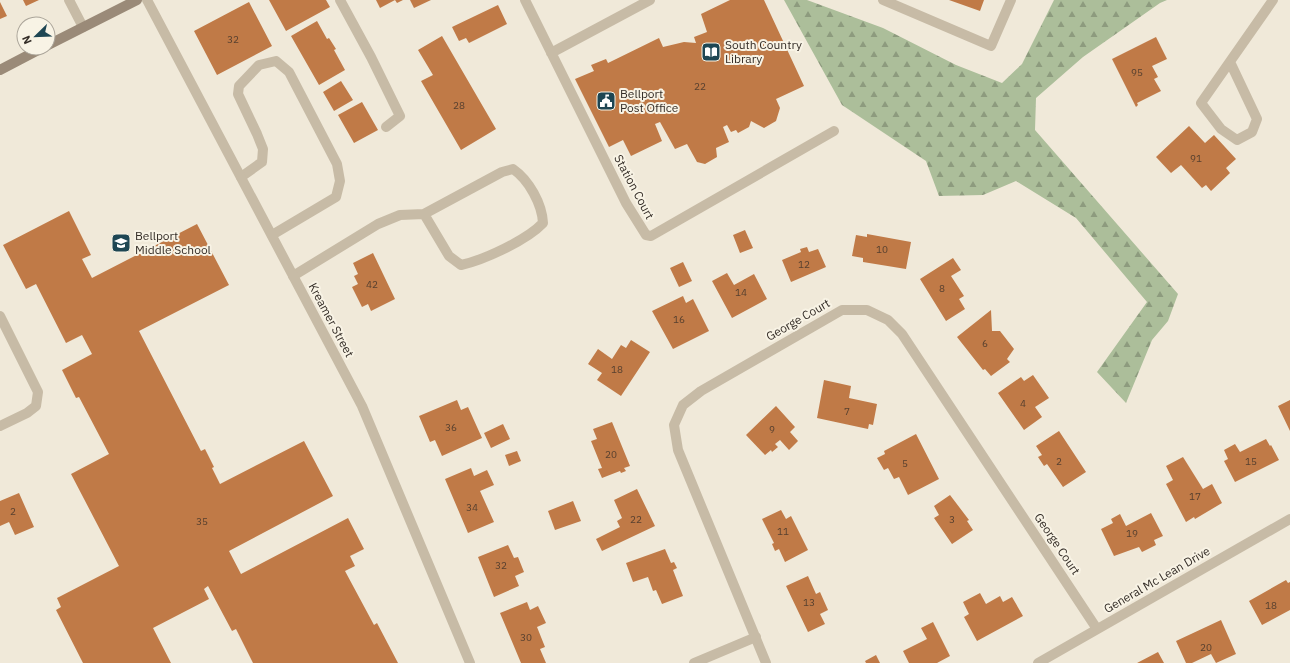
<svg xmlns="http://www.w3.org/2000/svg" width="1290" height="663" font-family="'IBM Plex Sans',sans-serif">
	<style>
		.forest { fill: url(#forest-firs) }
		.building { fill: #c07a47 }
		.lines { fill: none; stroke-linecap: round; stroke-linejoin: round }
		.lane { stroke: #c7bba6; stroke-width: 10 }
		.street { stroke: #c7bba6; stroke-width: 10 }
		.secondary { stroke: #9a8a78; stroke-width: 10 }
		.labels { text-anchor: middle; stroke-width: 4; stroke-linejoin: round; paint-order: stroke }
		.number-label { font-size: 10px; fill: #57402f }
		.poi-label { font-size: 12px; fill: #342d27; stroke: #f8f3e5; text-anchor: start }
		.street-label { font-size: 12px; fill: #342d27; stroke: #f8f3e5 }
	</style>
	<defs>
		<pattern id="forest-firs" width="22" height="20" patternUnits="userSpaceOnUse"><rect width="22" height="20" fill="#acbe9a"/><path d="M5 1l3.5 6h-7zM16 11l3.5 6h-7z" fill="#8d9b7e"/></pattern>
	</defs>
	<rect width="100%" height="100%" fill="#f0e9d9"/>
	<path class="forest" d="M784,0H807L883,28L956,65L1002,83L1022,64L1054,0H1167L1160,3L1083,57L1036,98L1035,130L1178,294L1168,321L1152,340L1126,403L1097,372L1147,302L1076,218L1016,181L983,195L939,196L926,161L842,105Z"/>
	<path class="building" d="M23,0H39L26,6Z
		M269,0H326L330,7L286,31Z
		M376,0H403L397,3L395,0L380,8Z
		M410,0H431L414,8Z
		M730,0H764L804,86L776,99L780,108L776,121L764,128L751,121L749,127L738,133L736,130L731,132L727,125L723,127L729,142L716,148L717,157L705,164L697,162L687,144L675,149L660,122L655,124L662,141L631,156L623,140L609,147L575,79L594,71L591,65L606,59L608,63L659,38L663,47L684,42L696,43L694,37L707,32L701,14Z
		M949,0H984L980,11Z
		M0,2L7,16L0,19Z
		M249,2L272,46L217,75L194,31Z
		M498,5L507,24L469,43L466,38L459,41L452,27Z
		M317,21L327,39L329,38L336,49L334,50L345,70L319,85L291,36Z
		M442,36L496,129L461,150L421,81L433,75L418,50Z
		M1156,37L1167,59L1152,66L1158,77L1154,79L1161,91L1137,103L1138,105L1136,107L1112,59Z
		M341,81L353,100L334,111L323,92Z
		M362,102L378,130L354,143L338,115Z
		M1189,126L1205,143L1214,135L1236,159L1226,168L1230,173L1211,191L1206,185L1202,188L1181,165L1171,173L1156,157Z
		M69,211L91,255L82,259L92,278L197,224L229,285L139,331L201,451L205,449L214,467L212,468L220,484L304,441L333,496L229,551L241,574L348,518L364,549L350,556L355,566L345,571L374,625L377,623L398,663H253L236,629L232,631L208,586L204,589L209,599L153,628L171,663H83L56,610L61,607L57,598L119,566L71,474L109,454L79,397L76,398L62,370L92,354L82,335L66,343L36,284L26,289L3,245Z
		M745,230L753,248L740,253L733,235Z
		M867,234L911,242L906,269L863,262V258L852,256L856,235L867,237Z
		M807,247L809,252L818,249L826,267L791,282L782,260L801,252L800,249Z
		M373,253L395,299L371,311L368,304L362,307L352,287L358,284L354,276L358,274L353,263Z
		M953,258L961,270L951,276L964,296L959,299L965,309L946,321L920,279Z
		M683,262L692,281L679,287L670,268Z
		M727,273L734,285L754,274L767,299L732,318L712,281Z
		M683,296L686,303L693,299L709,331L673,349L652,311Z
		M991,310L992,331H1000L1014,349L1007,359L1010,362L991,376L985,369L983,370L957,337Z
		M631,340L650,352L621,396L597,380L602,373L588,364L598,349L612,359L621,345L626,348Z
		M1033,375L1049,398L1035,407L1042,417L1024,430L998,393L1021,377L1024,381Z
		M824,380L851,386L849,398L877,404L873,425L869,424L868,429L817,418Z
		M457,400L461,410L468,407L482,438L442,456L435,440L430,442L419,416Z
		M1290,400V431L1278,406Z
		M776,406L795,427L790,432L798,441L789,450L780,440L775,444L778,447L772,452L771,450L765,455L746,435Z
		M612,422L630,466L624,468L626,471L621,473L620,471L602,478L598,469L602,468L591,441L597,439L593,429Z
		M503,424L510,439L491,448L484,433Z
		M1059,431L1086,472L1063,487L1047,464L1044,466L1038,457L1042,455L1036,446Z
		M916,434L939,479L908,495L899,477L894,479L888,468L884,470L877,458L885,454L884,451Z
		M1266,439L1270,446L1271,445L1279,460L1235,482L1224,461L1228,459L1224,450L1235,444L1240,452Z
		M517,451L521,461L509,466L505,455Z
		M1183,457L1203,489L1212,484L1222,503L1195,519L1194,517L1186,522L1166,484L1173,480L1166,466Z
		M471,468L474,476L487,470L494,485L480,491L494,522L468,533L445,479Z
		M637,489L655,526L602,551L596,539L620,527L617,521L622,518L614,500Z
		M19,493L34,527L15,535L9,522L0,526V501Z
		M950,495L969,520L967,521L973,530L952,544L934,518L939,515L934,506Z
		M573,501L581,521L555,530L548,511Z
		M781,510L786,519L791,516L808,550L785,562L779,549L775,551L772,544L774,543L762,519Z
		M1151,513L1163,536L1154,540L1156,545L1142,552L1139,547L1114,556L1101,529L1113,523L1111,519L1120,514L1126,526Z
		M508,545L514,558L518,557L524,572L515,576L519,586L494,597L478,557Z
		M665,549L671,563L674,562L677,568L673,570L683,596L662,604L656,590L653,591L648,577L633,582L626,563Z
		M808,576L816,594L820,592L828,610L820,614L825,624L808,632L786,586Z
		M1286,580L1288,583L1290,582V610L1262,625L1249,601Z
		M980,593L986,604L1000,596L1003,602L1012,597L1023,616L977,641L964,617L969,614L963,602Z
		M527,602L530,610L538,606L546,623L537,627L545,647L540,649L546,663H521L500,613Z
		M1221,620L1236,654L1216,663L1211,654L1192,663H1186L1176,641Z
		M933,622L950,656L937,663H909L903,651L927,639L921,628Z
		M1158,652L1164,663H1137Z
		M876,655L880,663H866L865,661Z"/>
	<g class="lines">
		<path class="lane" d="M69,0L83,27
			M340,0L371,57L400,116L386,127
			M525,0L626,203L646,235L651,236L834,131
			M883,0L991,46L1011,0
			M551,53L650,0
			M1230,62L1257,119L1252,132L1237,140L1221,129L1201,103L1273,0
			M241,177L262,162L263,149L257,134L238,94L239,86L259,65L276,61L289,72L337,164L340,181L336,197L272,235
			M293,276L378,224L400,215L424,214L502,172L513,169C529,180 542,204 543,223C527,240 484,260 461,265L449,256L424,214
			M0,316L38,392L36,406L27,413L0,426"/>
		<path class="street" d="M147,0L362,406L470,663
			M694,663L756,637
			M766,663L678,450L674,425L683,405L701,391L842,310H867L888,320L902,334L1097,629
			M1038,663L1290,519"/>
		<path class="secondary" d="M48,45L137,0
			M0,70L42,48"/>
	</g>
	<defs>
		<g id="library-square" transform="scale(1)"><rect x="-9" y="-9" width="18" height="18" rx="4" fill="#1e4653" stroke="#f8f3e5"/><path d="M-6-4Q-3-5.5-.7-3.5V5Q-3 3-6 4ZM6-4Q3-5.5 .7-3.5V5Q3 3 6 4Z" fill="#fff"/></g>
		<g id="civic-square" transform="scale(1)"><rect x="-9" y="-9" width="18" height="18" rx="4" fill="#1e4653" stroke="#f8f3e5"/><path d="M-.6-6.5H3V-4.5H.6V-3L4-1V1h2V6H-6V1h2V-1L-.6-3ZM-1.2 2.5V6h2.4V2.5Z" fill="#fff"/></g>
		<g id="school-square" transform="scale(1)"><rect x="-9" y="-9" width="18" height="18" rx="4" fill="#1e4653" stroke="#f8f3e5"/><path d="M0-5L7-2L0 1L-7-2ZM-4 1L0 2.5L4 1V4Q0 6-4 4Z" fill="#fff"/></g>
	</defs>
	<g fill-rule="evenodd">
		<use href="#library-square" x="711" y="52"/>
		<use href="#civic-square" x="606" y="101"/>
		<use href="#school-square" x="121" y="243"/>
	</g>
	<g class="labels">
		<g class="number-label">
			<text x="233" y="43">32</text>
			<text x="1137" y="76">95</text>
			<text x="700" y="90">22</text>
			<text x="459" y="109">28</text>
			<text x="1196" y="162">91</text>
			<text x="882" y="253">10</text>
			<text x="804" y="268">12</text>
			<text x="372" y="288">42</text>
			<text x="942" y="292">8</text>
			<text x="741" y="296">14</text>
			<text x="679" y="323">16</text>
			<text x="985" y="347">6</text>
			<text x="617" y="373">18</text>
			<text x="1023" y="407">4</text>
			<text x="847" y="415">7</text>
			<text x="451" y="431">36</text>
			<text x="772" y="433">9</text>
			<text x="611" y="458">20</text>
			<text x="1059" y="465">2</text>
			<text x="1251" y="465">15</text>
			<text x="905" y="467">5</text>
			<text x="1195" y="500">17</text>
			<text x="472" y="511">34</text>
			<text x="13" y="515">2</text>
			<text x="636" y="523">22</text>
			<text x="952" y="523">3</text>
			<text x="202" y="525">35</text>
			<text x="783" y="535">11</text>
			<text x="1132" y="537">19</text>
			<text x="501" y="569">32</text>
			<text x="809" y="606">13</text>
			<text x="1271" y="609">18</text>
			<text x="526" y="641">30</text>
			<text x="1206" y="651">20</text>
		</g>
		<g class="poi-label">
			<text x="725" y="49">South Country<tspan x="725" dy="14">Library</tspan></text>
			<text x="620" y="98">Bellport<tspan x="620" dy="14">Post Office</tspan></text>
			<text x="135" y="240">Bellport<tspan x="135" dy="14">Middle School</tspan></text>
		</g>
		<g class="street-label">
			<text transform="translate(634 187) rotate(62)" y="4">Station Court</text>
			<text transform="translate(331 320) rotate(62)" y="4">Kreamer Street</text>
			<text transform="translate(798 320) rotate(-30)" y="4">George Court</text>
			<text transform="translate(1057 544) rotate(56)" y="4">George Court</text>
			<text transform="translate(1157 580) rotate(-30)" y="4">General Mc Lean Drive</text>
		</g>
	</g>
	<g transform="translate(36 36) rotate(247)"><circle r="19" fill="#f8f3e5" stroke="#aaa499"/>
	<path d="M0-3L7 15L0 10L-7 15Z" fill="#1e4653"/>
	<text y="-6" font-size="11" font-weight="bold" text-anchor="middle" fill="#342d27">N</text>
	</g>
</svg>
